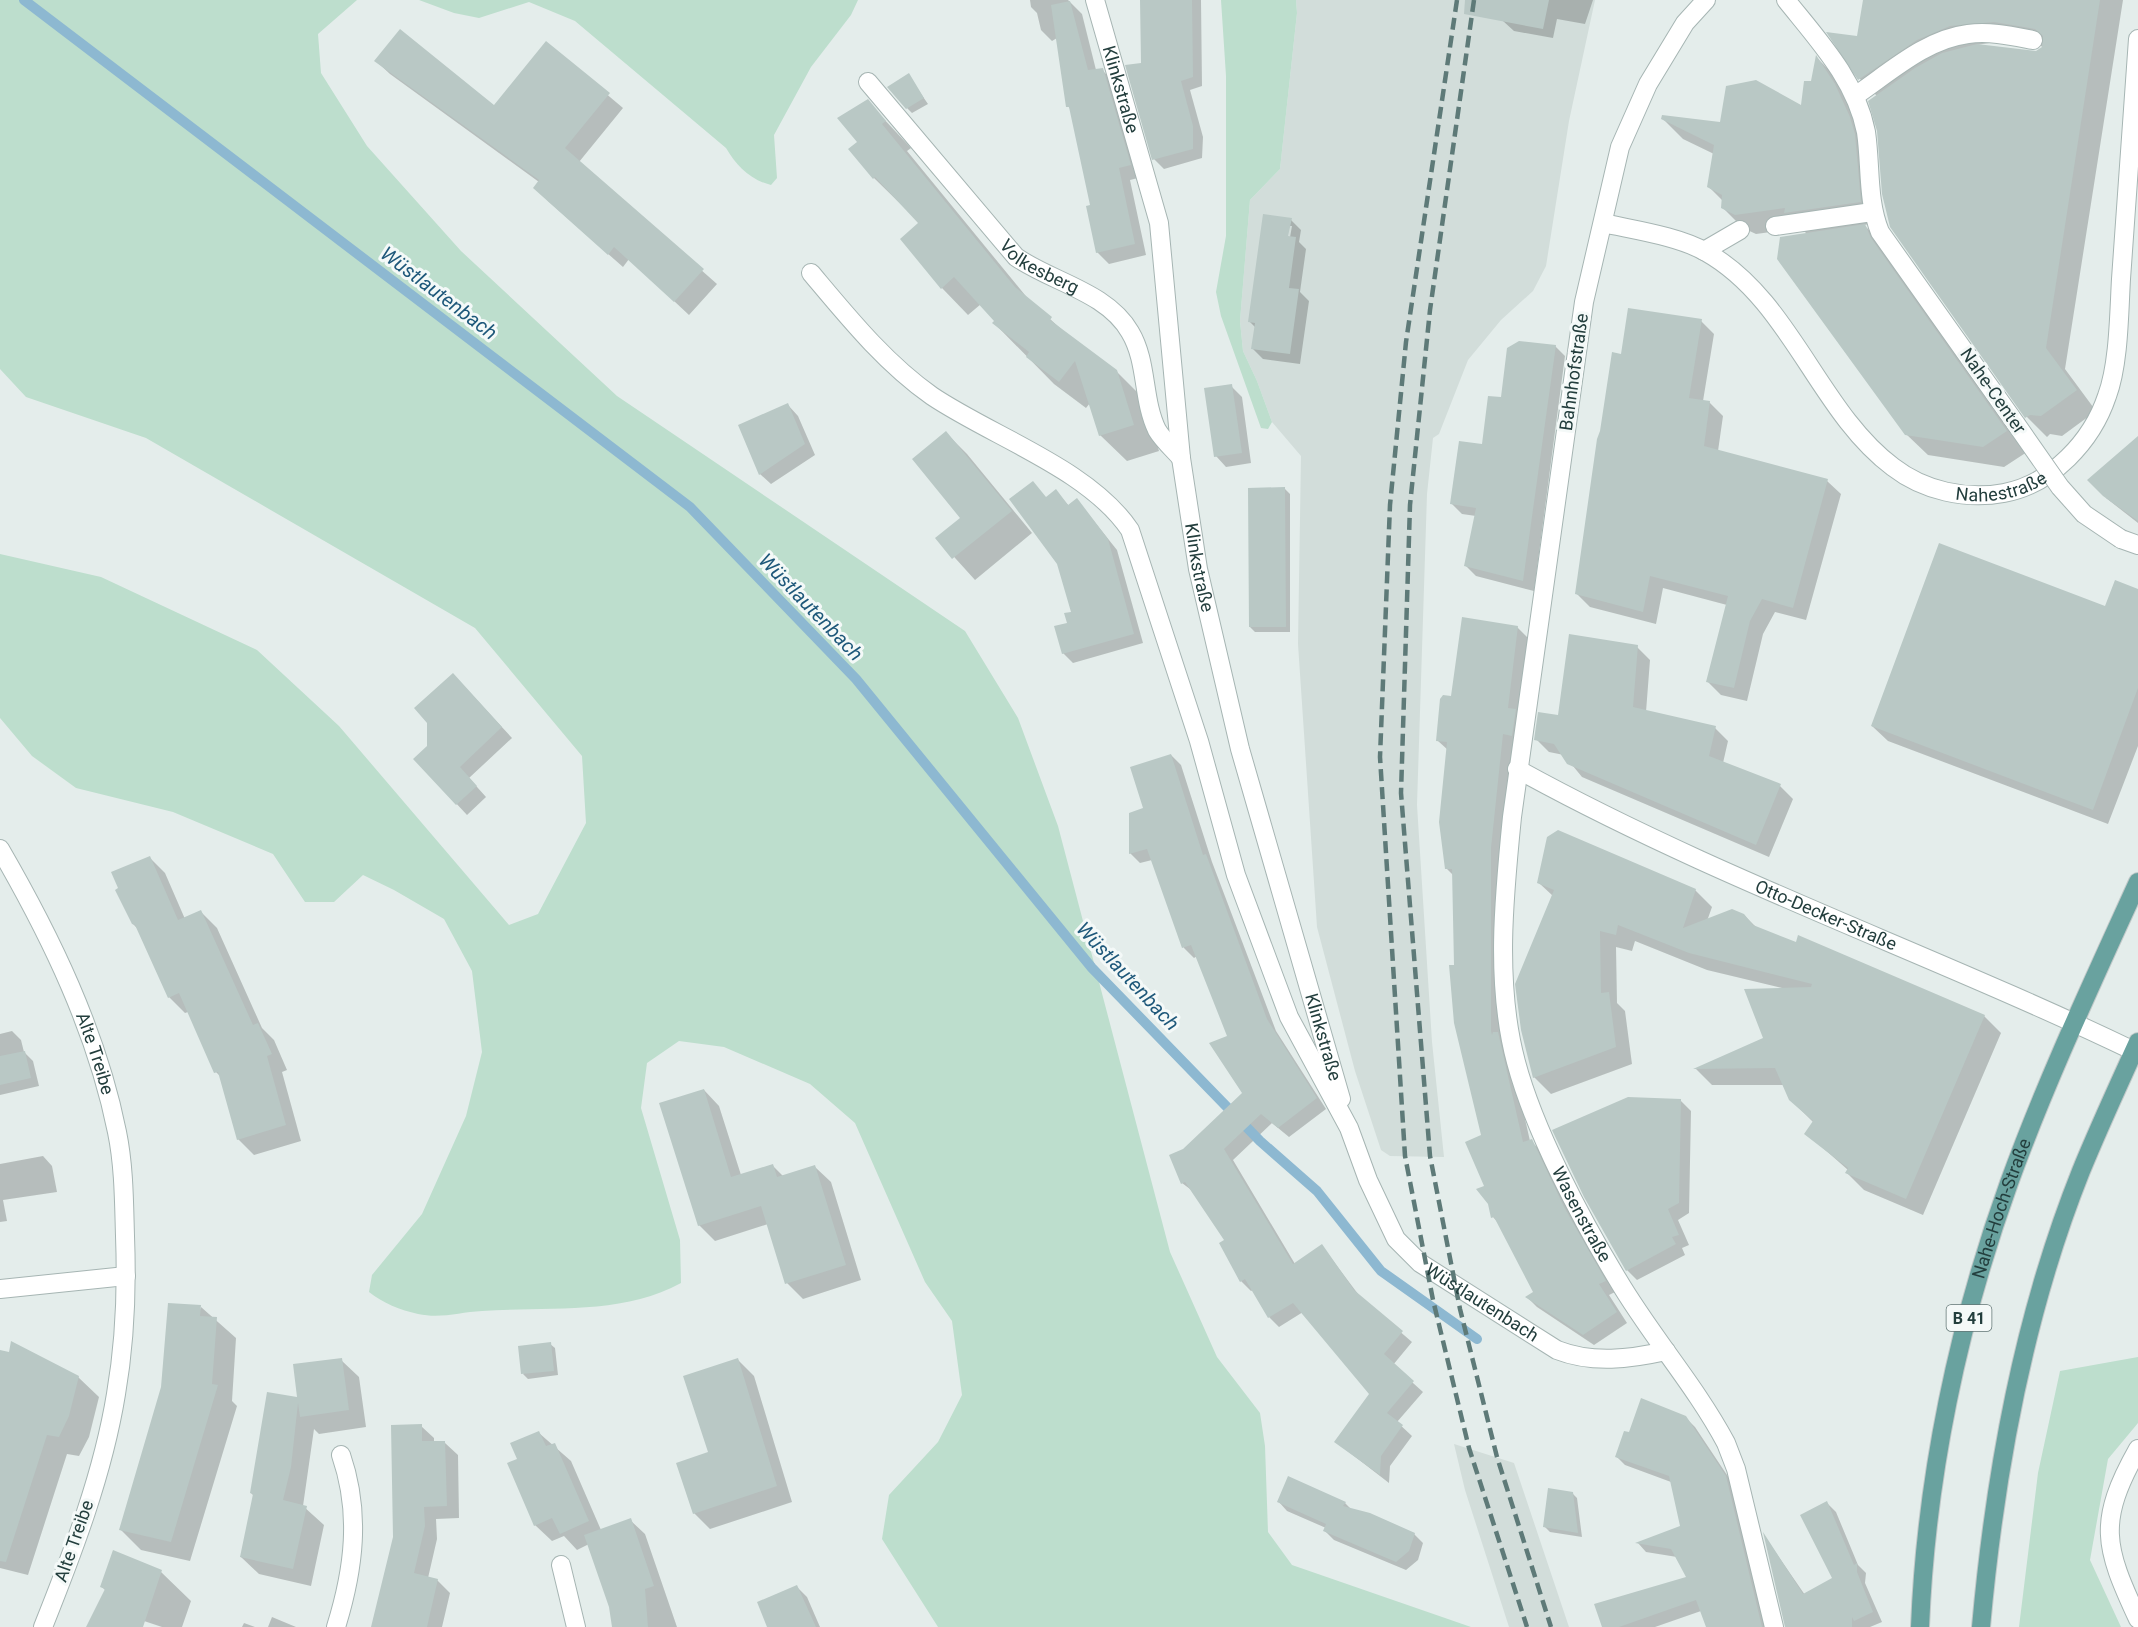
<svg xmlns="http://www.w3.org/2000/svg" width="2138" height="1627" font-family="Roboto,sans-serif">
	<style>
		.built { fill: #d2ddda }
		.green { fill: #bddecd }
		.shadow { fill: #0003; fill-rule: evenodd }
		.lines { fill: none; stroke-linecap: round; stroke-linejoin: round }
		.stream { stroke: #8db8d1; stroke-width: 10 }
		.building { fill: #b9c8c5 }
		.minor-casing { stroke: #a6b5b3; stroke-width: 20 }
		.major-casing { stroke: #c1c9c9; stroke-width: 20 }
		.minor { stroke: #fff; stroke-width: 18 }
		.major { stroke: #69a29f; stroke-width: 18 }
		.rail { stroke: #5e7a78; stroke-width: 4.5; stroke-dasharray: 12 6; stroke-linecap: butt }
		.minor-bridge-casing { stroke: #a6b5b3; stroke-width: 20; stroke-linecap: butt }
		.minor-bridge { stroke: #fff; stroke-width: 18 }
		.labels { text-anchor: middle; stroke-width: 6; stroke-linejoin: round; paint-order: stroke }
		.shield { fill: #f4f9f8; stroke: #627675; stroke-width: 1.5 }
		.shield-label { font-size: 16px; font-weight: bold; fill: #233e3d }
		.street-label { font-size: 18px; fill: #233e3d; stroke: #f4f9f8 }
		.water-label { font-size: 20px; font-style: italic; fill: #1e587a; stroke: #f4f9f8 }
	</style>
	<rect width="100%" height="100%" fill="#e4edeb"/>
	<path class="built" d="M1296,0H1595L1569,121L1546,266L1533,291L1501,320L1468,360L1439,434L1433,438L1427,494L1417,805L1432,1042L1444,1157L1390,1156L1381,1150L1355,1071L1317,927L1298,644L1301,456L1272,422L1257,381L1243,351L1240,321L1250,200L1280,169L1297,13Z
		M1454,1444L1514,1463L1569,1627H1509L1465,1490Z"/>
	<path class="green" d="M0,0H357L318,34L321,73L367,146L461,251L617,396L965,631L1018,718L1058,826L1170,1252L1217,1357L1260,1413L1265,1446L1268,1532L1292,1565L1471,1627H938L882,1539L889,1495L938,1442L962,1395L952,1321L925,1282L855,1123L810,1084L724,1047L679,1041L647,1063L641,1108L680,1240L681,1283C621,1316 548,1306 482,1311C460,1312 441,1319 418,1314C400,1310 383,1303 369,1292L372,1275L422,1214L466,1116L482,1052L472,971L444,919L394,890L363,875L334,902H305L273,854L173,812L76,788L32,756L0,718V554L101,577L257,650L339,726L509,925L538,914L586,823L582,756L475,628L146,438L26,397L0,369Z
		M419,0H858L851,15L811,67L774,135L777,178L771,185C750,180 736,165 726,148L575,21L529,2L479,18L454,13Z
		M1221,0H1296L1297,13L1280,169L1250,200L1240,321L1243,351L1257,381L1272,422L1268,429L1261,428L1221,316L1216,292L1226,236V76Z
		M2138,1357V1423L2108,1459L2090,1560L2121,1627H2019L2038,1473L2060,1371Z"/>
	<path class="shadow" d="M1030,0H1068L1082,14L1096,70H1102L1114,82L1142,177L1130,180L1146,255L1109,264L1097,252L1091,206L1071,110L1068,106L1057,38L1052,41L1041,30L1037,13L1031,7Z
		M1141,0H1201L1202,86L1190,90L1203,137L1202,158L1164,169L1154,159L1142,64Z
		M1507,0H1593L1585,24L1557,19L1553,38L1514,31L1503,21Z
		M1865,0H2123L2065,369L2096,411L2062,436L2050,434L2047,437L2027,417L1877,96L1860,79L1858,38ZM1996,42L2024,43L2045,47L2036,52L1976,45Z
		M546,43L623,108L579,162L717,284L689,315L629,259L623,267L548,201L539,182L390,74L376,61L494,108Z
		M1817,58L1836,77L1855,105L1880,222L1864,225L1886,247L2027,452L2004,467L1928,455L1906,434L1807,234L1801,228L1756,234L1743,228L1722,207L1723,201L1709,187L1714,154L1683,139L1662,118L1721,123L1802,107L1812,83Z
		M908,75L928,104L912,113L907,108Z
		M867,101L911,148L907,151L1029,300L1071,338L1116,371L1143,398L1159,451L1127,461L1100,435L1090,403L1086,408L1054,384L994,323L996,320L981,304L968,315L942,288L920,223L874,178L859,142Z
		M1291,220L1301,230L1299,242L1306,249L1300,292L1309,301L1300,364L1263,359L1253,349L1255,327L1250,322ZM1289,226H1292L1289,243H1286Z
		M1701,321L1714,334L1703,401L1709,402L1723,416L1718,451L1827,481L1841,494L1806,620L1775,612L1763,634L1747,701L1721,695L1708,682L1727,605L1663,588L1656,624L1590,607L1577,594L1622,355Z
		M1555,346L1565,356L1534,591L1476,576L1465,565L1476,516L1462,514L1452,504L1484,446Z
		M1231,386L1242,397L1251,463L1226,467L1216,456Z
		M788,405L798,416L815,455L771,484L760,474Z
		M946,433L967,454L1032,533L975,580L937,538L962,518Z
		M2138,438V523L2106,498Z
		M1285,489L1290,494V632H1255L1250,627Z
		M1056,491L1069,506L1077,500L1117,550L1143,643L1073,663L1063,653L1073,613L1047,498Z
		M2138,590V746L2108,824L1888,741L1872,726Z
		M1517,627L1528,638L1518,713L1522,745L1513,743L1501,859V1037L1508,1044L1530,1141L1542,1151L1615,1292L1609,1295L1627,1323L1594,1345L1537,1307L1527,1297L1535,1293L1501,1226L1493,1217L1486,1187L1483,1136L1456,967L1454,876L1446,868L1448,750L1438,741L1441,699L1452,698Z
		M1637,647L1650,660L1646,712L1715,728L1728,741L1723,763L1780,786L1793,799L1769,857L1582,777L1564,755L1549,752L1536,739Z
		M463,685L512,738L469,778L486,797L467,815L415,759L428,747Z
		M1171,755L1181,765L1212,862L1276,1031L1326,1109L1289,1137L1272,1123L1233,1160L1295,1264L1322,1246L1361,1298L1412,1342L1393,1365L1423,1392L1397,1422L1412,1436L1390,1466L1389,1483L1336,1442L1371,1394L1303,1312L1279,1327L1269,1317L1253,1290L1251,1291L1241,1281L1221,1244L1226,1240L1194,1192L1182,1183L1184,1150L1243,1093L1229,1037L1197,956L1194,958L1184,948L1152,860L1140,863L1130,853L1145,808Z
		M149,857L165,873L185,919L201,912L217,928L262,1028L274,1040L287,1070L282,1072L301,1141L254,1155L238,1139L221,1077L216,1072L188,1012L185,1013L169,997L139,930L133,924Z
		M1539,883L1695,890L1712,907L1707,921L1744,915L1757,928L1984,1016L2001,1033L1923,1215L1864,1190L1847,1173L1848,1170L1806,1133L1814,1123L1790,1099L1784,1085H1712L1696,1069L1765,1039L1782,988L1707,970L1635,941L1632,951L1616,947L1617,1003L1625,1011L1632,1064L1551,1094L1534,1077L1553,896Z
		M12,1031L21,1040L24,1052L33,1061L39,1086L0,1095V1034Z
		M704,1090L719,1106L741,1175L772,1165L783,1176L815,1167L831,1182L861,1280L803,1299L787,1283L768,1224L715,1241L699,1225Z
		M1680,1100L1691,1111L1689,1213L1678,1220L1689,1245L1682,1248L1685,1255L1637,1280L1627,1270Z
		M43,1156L52,1166L57,1192L3,1200L7,1221L0,1222V1164Z
		M201,1307L236,1338L232,1401L237,1406L190,1561L141,1550L121,1530Z
		M550,1344L555,1348L558,1375L528,1379L523,1374Z
		M0,1351L78,1377L99,1397L89,1437L79,1456L67,1454L28,1575L0,1568Z
		M341,1360L359,1377L366,1427L319,1434L314,1429L303,1506L324,1525L311,1586L259,1574L241,1557L254,1496L251,1493L299,1399Z
		M738,1360L754,1376L792,1502L710,1529L694,1513Z
		M1685,1417L1695,1427L1735,1487L1769,1627H1708L1701,1611L1655,1627H1604L1688,1578L1677,1557L1646,1552L1638,1543L1682,1527L1671,1482L1625,1465L1616,1456L1630,1434Z
		M421,1426L434,1438V1443H445L458,1455L459,1518L436,1519L437,1539L428,1578L437,1580L450,1593L442,1627H372Z
		M539,1433L571,1461L601,1530L630,1520L645,1534L677,1627H613L611,1606L589,1544L577,1550L564,1536L552,1541L535,1525L519,1460Z
		M1289,1478L1345,1503L1352,1510L1414,1534L1423,1543L1418,1560L1406,1570L1334,1540L1325,1531L1326,1528L1287,1511L1279,1502Z
		M1572,1493L1577,1498L1582,1537L1550,1532L1545,1527Z
		M1827,1503L1836,1512L1858,1565L1866,1573L1865,1583L1882,1622L1870,1627H1786L1765,1537L1805,1595L1834,1578Z
		M161,1572L191,1601L182,1627H162L132,1617L102,1587Z
		M797,1587L807,1597L820,1627H769Z
		M272,1617L296,1627H268Z
		M244,1623L255,1627H242Z"/>
	<g class="lines">
		<path class="stream" d="M24,0L690,507L856,679L1092,968L1260,1141L1317,1191L1381,1271L1477,1339"/>
	</g>
	<path class="building" d="M1140,0H1192L1193,77L1181,81L1193,126V149L1152,160L1125,65L1141,63Z
		M1465,0H1549L1543,29L1464,14Z
		M1863,0H2100L2046,348L2077,390L2041,416L2030,415L2025,418L1890,227L1882,194L1877,131L1868,101L1915,68L1942,53L1977,44L2036,51L2042,47L2043,36L2035,29L1994,22L1950,26L1917,40L1858,80L1826,32L1857,36Z
		M1070,1L1088,70L1103,68L1131,165L1119,168L1135,244L1096,253L1086,206L1090,205L1069,107H1066L1051,5Z
		M400,29L494,105L546,41L610,93L565,148L704,269L674,302L614,247L608,255L533,188L539,180L374,61Z
		M1816,55L1835,84L1850,117L1855,134L1861,202L1784,213L1785,208L1735,215L1721,208L1722,195L1707,187L1714,145L1661,119L1662,115L1720,122L1726,86L1756,80L1801,105L1804,81H1811Z
		M909,73L924,98L906,109L887,87Z
		M868,99L886,121L882,124L1015,287L1052,317L1050,320L1117,370L1134,425L1099,436L1075,361L1059,382L1026,357L1029,352L992,323L994,321L954,277L941,289L900,239L918,223L875,177L873,179L848,149L857,142L837,118Z
		M1263,214L1292,218L1288,236L1296,237L1289,288L1299,289L1290,354L1251,349L1255,323L1248,322Z
		M1865,224L1871,238L2007,431L1983,447L1905,435L1777,259L1780,237Z
		M1628,308L1702,319L1689,398L1710,401L1704,446L1828,479L1793,608L1762,599L1750,621L1734,688L1706,682L1728,596L1650,576L1643,612L1575,594L1597,439L1600,431L1612,352L1621,354Z
		M1519,341L1556,345L1523,581L1464,566L1476,508L1450,504L1459,441L1482,444L1488,396L1501,397L1507,348Z
		M1232,384L1242,453L1214,457L1204,388Z
		M788,403L805,444L759,475L738,425Z
		M946,431L1012,511L952,559L935,538L960,518L912,459Z
		M2138,436V521L2103,496L2087,480Z
		M1033,481L1046,497L1056,489L1068,505L1077,498L1108,539L1134,634L1062,654L1054,626L1067,623L1064,613L1071,612L1057,564L1009,499Z
		M1285,487L1286,627H1249L1248,488Z
		M1939,543L2105,606L2115,580L2138,589V688L2093,810L1871,726Z
		M1462,617L1518,626L1508,708L1516,709L1512,736L1503,734L1491,848V1031L1492,1035L1493,1032H1498L1523,1142L1532,1139L1564,1207L1606,1281L1599,1284L1617,1312L1583,1335L1525,1297L1533,1292L1494,1217L1491,1218L1488,1204L1476,1189L1484,1186L1465,1142L1481,1135L1454,1023L1449,965H1454L1452,869H1445L1439,822L1447,742L1436,741L1440,699L1443,695L1451,696Z
		M1569,634L1638,645L1633,707L1716,726L1709,756L1781,784L1756,845L1567,764L1554,744L1534,740L1538,712L1558,715Z
		M453,673L502,727L460,767L477,786L456,805L413,759L427,746V723L414,708Z
		M1171,754L1203,855L1206,854L1267,1019L1317,1098L1278,1128L1261,1114L1224,1149L1293,1264L1322,1244L1354,1290L1403,1331L1384,1354L1414,1381L1387,1413L1403,1425L1381,1456L1380,1475L1334,1442L1369,1394L1293,1303L1268,1318L1245,1279L1240,1282L1219,1243L1224,1240L1185,1182L1181,1184L1169,1155L1183,1149L1242,1093L1209,1043L1227,1036L1191,945L1182,948L1147,849L1129,854V813L1143,808L1130,767Z
		M1558,830L1696,889L1683,928L1732,909L1744,914L1753,925L1796,942L1798,935L1985,1015L1906,1199L1845,1173L1848,1168L1804,1134L1813,1121L1789,1100L1775,1068L1693,1069L1763,1038L1744,989L1811,987L1812,984L1689,953L1618,925L1616,935L1600,931L1601,993L1609,992L1616,1047L1533,1078L1521,1030L1515,984L1554,890L1537,883L1547,837Z
		M150,856L178,920L201,910L253,1025L258,1023L272,1054L267,1056L286,1125L237,1140L218,1072L214,1073L179,993L168,998L135,925L132,924L115,890L118,888L111,872Z
		M25,1051L31,1078L0,1085V1056Z
		M704,1089L731,1177L773,1164L777,1177L815,1165L846,1265L785,1284L761,1206L698,1226L659,1103Z
		M1628,1097L1681,1099L1679,1203L1668,1209L1679,1235L1672,1237L1676,1244L1626,1271L1584,1197L1552,1130Z
		M168,1303L201,1305L200,1316L217,1317L212,1384L218,1385L171,1542L119,1530L161,1387Z
		M11,1341L79,1376L69,1416L59,1437L47,1435L6,1562L0,1561V1350L9,1352Z
		M551,1342L554,1371L521,1374L518,1346Z
		M342,1358L349,1410L300,1417L298,1403L291,1467L283,1500L307,1506L293,1569L240,1557L253,1494L250,1493L267,1392L297,1397L293,1364Z
		M738,1358L777,1486L693,1514L676,1463L708,1452L683,1376Z
		M1641,1398L1686,1416L1726,1476L1762,1627H1706L1696,1600L1619,1627H1602L1594,1604L1686,1577L1671,1549L1635,1543L1680,1526L1669,1476L1615,1457L1624,1431L1629,1432Z
		M422,1424V1441H445L447,1506L424,1507L425,1526L414,1573L438,1579L427,1627H371L393,1537L391,1425Z
		M539,1431L546,1446L555,1443L589,1521L560,1534L552,1518L534,1526L507,1463L517,1459L510,1443Z
		M1288,1476L1346,1502L1343,1506L1370,1513L1415,1533L1409,1551L1396,1562L1323,1531L1326,1524L1277,1502Z
		M1548,1488L1573,1492L1578,1533L1543,1527Z
		M1827,1501L1854,1565L1857,1563V1572L1873,1612L1854,1621L1852,1617V1627H1785L1763,1532L1803,1594L1832,1578L1800,1515Z
		M631,1518L654,1586L645,1589L648,1627H612L609,1607L584,1535Z
		M113,1550L162,1570L143,1627H86L105,1589L100,1587Z
		M797,1585L816,1627H767L757,1602Z"/>
	<g class="lines">
		<g class="minor-casing">
			<g id="minor">
				<path id="s1" d="M1095,0L1159,223L1181,458L1198,569L1240,749L1341,1099"/>
				<path id="s2" d="M1706,0L1685,23L1648,84L1620,147L1584,302L1512,817C1504,896 1495,984 1516,1062C1534,1130 1581,1219 1618,1280C1651,1336 1695,1385 1726,1443L1736,1469L1774,1627"/>
				<path d="M1786,0C1818,40 1856,80 1866,132C1871,166 1867,200 1880,232L2016,424"/>
				<path id="s3" d="M868,82L1016,257C1052,282 1107,292 1130,332C1148,362 1142,399 1157,430C1163,440 1173,449 1181,458"/>
				<path d="M1855,96C1889,73 1926,39 1968,34C1990,31 2012,36 2033,40"/>
				<path id="s4" d="M1603,223C1634,230 1678,236 1706,252C1791,300 1818,411 1893,467C1924,491 1966,500 2004,493C2052,484 2092,441 2107,396C2119,364 2119,313 2121,279C2127,199 2133,119 2138,39"/>
				<path d="M1775,226L1872,212"/>
				<path d="M1704,251L1740,230"/>
				<path id="s5" d="M811,273C848,317 885,363 932,396C993,437 1089,469 1130,530L1199,741L1236,875L1289,1017L1349,1128L1368,1180L1396,1239L1420,1263L1557,1350C1593,1364 1630,1359 1666,1351"/>
				<path d="M2121,539L2138,545"/>
				<path id="s6" d="M1517,769C1716,879 1933,954 2138,1053"/>
				<path id="s7" d="M0,849C51,937 97,1032 117,1132C124,1166 124,1202 125,1236C127,1288 125,1342 116,1394C103,1474 73,1552 43,1627"/>
				<path d="M0,1289L126,1276"/>
				<path d="M2138,1449C2097,1522 2104,1546 2138,1619"/>
				<path d="M561,1565L576,1627"/>
				<path d="M336,1627C354,1569 361,1513 341,1455"/>
			</g>
		</g>
		<g class="major-casing">
			<g id="major">
				<path id="s8" d="M1920,1627C1926,1477 1958,1324 2009,1183C2046,1081 2093,981 2138,882"/>
				<path d="M1981,1627C1995,1472 2023,1316 2081,1171C2099,1127 2119,1084 2138,1042"/>
			</g>
		</g>
		<use href="#minor" class="minor"/>
		<use href="#major" class="major"/>
		<path class="rail" d="M1457,0L1406,342L1390,505L1380,757L1405,1156L1433,1300L1469,1448L1527,1627
			M1474,0L1430,310L1410,505L1401,793L1430,1156L1460,1309L1497,1457L1551,1627"/>
		<g class="minor-bridge-casing">
			<path id="minor-bridge" d="M2016,424L2060,487L2084,514L2121,539"/>
		</g>
		<use href="#minor-bridge" class="minor-bridge"/>
	</g>
	<g class="labels">
		<rect class="shield" x="1946.5" y="1305" width="45" height="26" rx="4.5"/>
		<g class="shield-label">
			<text x="1969" y="1324">B 41</text>
		</g>
		<g class="street-label">
			<text dy="6" stroke="none"><textPath href="#s1" startOffset="93">Klinkstraße</textPath></text>
			<text dy="6" stroke="none"><textPath href="#s3" startOffset="254">Volkesberg</textPath></text>
			<text transform="translate(1574 372) rotate(-82)" y="6">Bahnhofstraße</text>
			<text transform="translate(1993 391) rotate(55)" y="6">Nahe-Center</text>
			<text dy="6" stroke="none"><textPath href="#s4" startOffset="510">Nahestraße</textPath></text>
			<text dy="6" stroke="none"><textPath href="#s1" startOffset="579">Klinkstraße</textPath></text>
			<text dy="6" stroke="none"><textPath href="#s6" startOffset="342">Otto-Decker-Straße</textPath></text>
			<text dy="6" stroke="none"><textPath href="#s1" startOffset="1065">Klinkstraße</textPath></text>
			<text dy="6" stroke="none"><textPath href="#s7" startOffset="226">Alte Treibe</textPath></text>
			<text dy="6" stroke="none"><textPath href="#s8" startOffset="428">Nahe-Hoch-Straße</textPath></text>
			<text dy="6" stroke="none"><textPath href="#s2" startOffset="1263">Wasenstraße</textPath></text>
			<text dy="6" stroke="none"><textPath href="#s5" startOffset="1281">Wüstlautenbach</textPath></text>
			<text transform="translate(74 1541) rotate(-71)" y="6">Alte Treibe</text>
		</g>
		<g class="water-label">
			<text transform="translate(439 293) rotate(37)" y="7">Wüstlautenbach</text>
			<text transform="translate(811 607) rotate(46)" y="7">Wüstlautenbach</text>
			<text transform="translate(1128 976) rotate(47)" y="7">Wüstlautenbach</text>
		</g>
	</g>
</svg>
